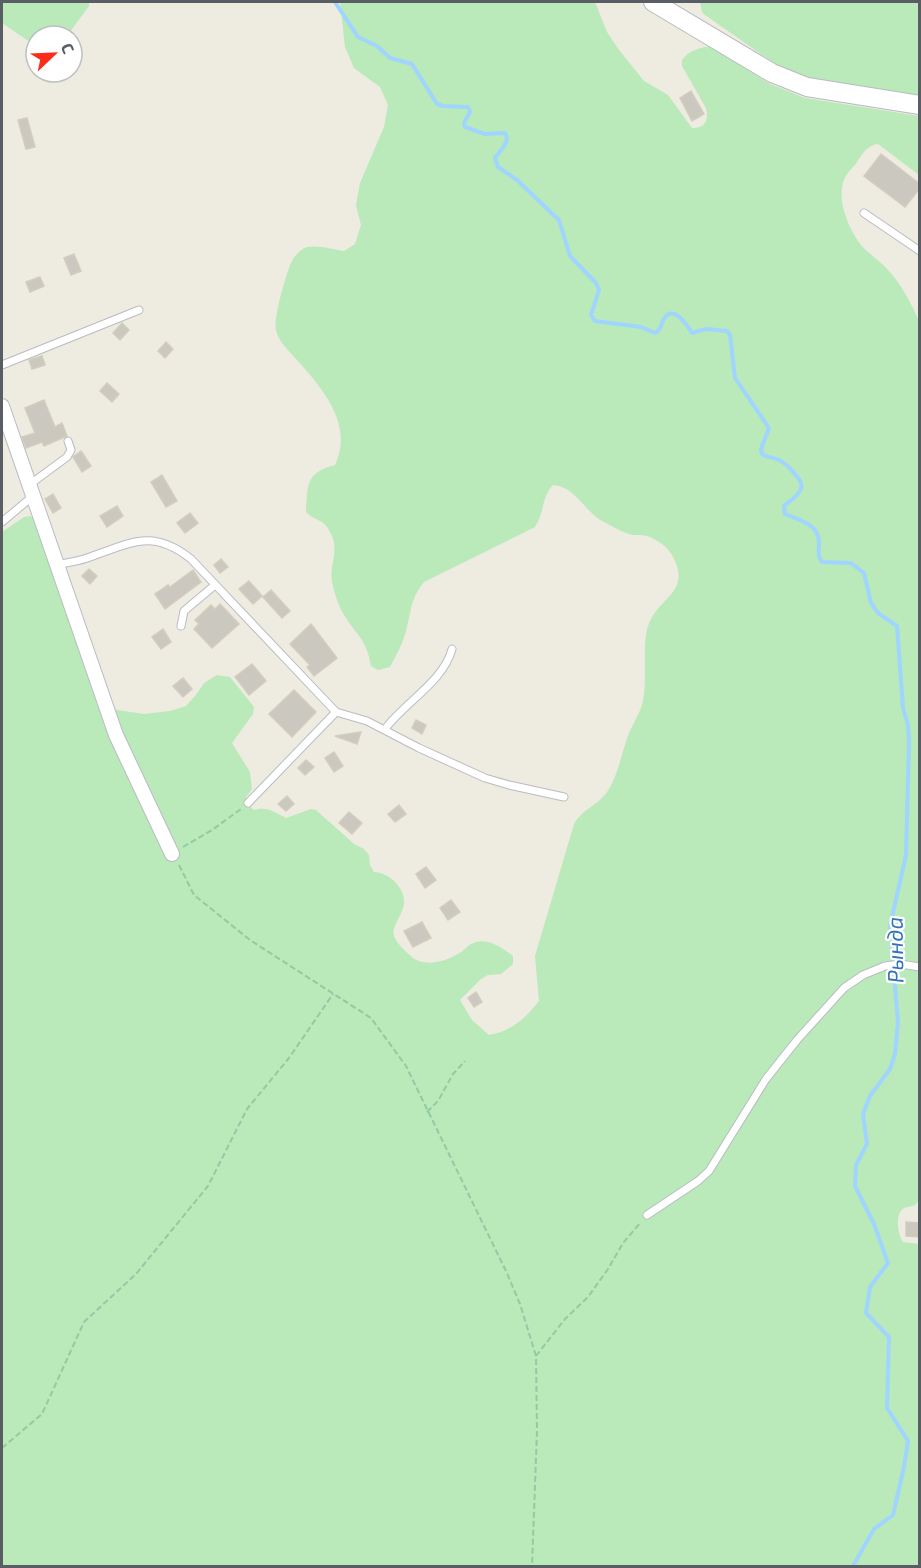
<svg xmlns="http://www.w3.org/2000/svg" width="921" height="1568" font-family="'Exo 2',sans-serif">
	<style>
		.green { fill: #bae9ba }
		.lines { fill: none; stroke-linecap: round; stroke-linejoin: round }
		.stream { stroke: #a0d5ff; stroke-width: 4 }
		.building { fill: #cbc8c0; stroke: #d3cdbe; stroke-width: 1.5 }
		.lane-casing { stroke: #b9bcc2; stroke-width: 9 }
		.street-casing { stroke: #b9bcc2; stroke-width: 16 }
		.secondary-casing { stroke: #b7bbc1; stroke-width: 20 }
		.path { stroke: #93caa3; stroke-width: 2; stroke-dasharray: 6 3; stroke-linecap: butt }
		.lane { stroke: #fff; stroke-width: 7 }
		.street { stroke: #fff; stroke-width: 14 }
		.secondary { stroke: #fff; stroke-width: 18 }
		.labels { text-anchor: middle; stroke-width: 4.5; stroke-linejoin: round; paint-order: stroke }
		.water-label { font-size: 22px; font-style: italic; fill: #3274bc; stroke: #fff }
	</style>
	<rect width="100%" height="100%" fill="#eeebe1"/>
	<path class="green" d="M2,2H89V6L67,36H36V43L27,40L2,23Z
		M340,2H595L607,32L619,50L644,81L668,95L692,128C705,129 709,120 706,108L682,66V60C689,50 701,47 713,46L768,83L805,98L919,116V175L878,144C866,145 861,156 855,165C851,169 846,174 844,180C836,200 849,229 861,245C869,254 880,261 888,270C902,285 911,303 919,321L920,1199L915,1205C914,1206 905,1207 904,1208C894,1214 898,1235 903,1242L919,1244V1566H2V532L24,517L30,516L34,518L102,699L117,710L144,714L170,711L186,706L196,695L204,683L217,675L230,677L254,707L253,714L232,743L250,772L252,789L246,797V803L254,810C266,806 275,812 286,818L311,809L316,810L354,844L364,849L369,855L370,865L374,872C381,872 389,876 394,881C419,906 389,921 394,936C397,944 406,952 412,957C423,967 444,962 456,955C462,953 466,947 471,944C486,936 501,947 513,956V964L501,974L488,975L481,979L460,1000L472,1020L489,1035C511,1031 525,1019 539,1001L535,956L574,824C584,807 599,806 609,789C619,772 622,751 629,733C633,724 638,716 641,708C649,684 641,648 648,626C658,596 693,593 672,555C667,546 656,539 647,536C641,534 634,536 629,534C620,531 612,526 604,522C584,512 577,487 553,485C541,498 545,511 535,527L424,582C411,598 412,607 407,627C404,641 397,654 390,667L378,670L371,666C367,639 355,634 343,613C338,605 334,591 332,582C329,566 339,551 332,536C324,517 317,523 306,512C308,485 305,473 335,465C354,425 323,389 297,360C289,351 278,341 276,330C273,319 286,274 291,263C294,256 301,249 307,247C318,245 333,249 344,251L355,244L361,225L356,205L360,183L384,127L388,105L380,87L354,68L345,47Z
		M700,2H919V95L810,79L778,66L705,15L702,12Z"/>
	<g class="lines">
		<path class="stream" d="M335,2L358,37L377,46L390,58L412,64L437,104L443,106L468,107L470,112L464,123L465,127L485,134L505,133C511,142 500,150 495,158L498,167L517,180L559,220L570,256L596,283L599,290L591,315L595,321L641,327L655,333C663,329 660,323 665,317C675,305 688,327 692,333L706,329L727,331L730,335L735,378L769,428L761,449L762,454C767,458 773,457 779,460C785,463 790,468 794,473C810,489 797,495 784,506L785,514C799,520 820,524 819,544C819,552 817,555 822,562L851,563L864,573L871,603L878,613L897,626L903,708L908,725L909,742L906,855L890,926L898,1022L895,1054L890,1069L870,1096L863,1114L867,1144L856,1165L855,1186L874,1224L888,1263L870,1287L866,1313L889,1337L887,1408L908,1441L904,1467L893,1515L874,1529L853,1566"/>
	</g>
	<path class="building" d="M691,91L704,114L692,121L680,98Z
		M27,118L35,147L26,149L18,120Z
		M881,154L920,184V188L905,207L864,176Z
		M74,254L81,271L71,275L64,258Z
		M40,277L44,286L30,292L26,282Z
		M122,323L129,330L120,340L113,333Z
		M166,342L173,349L165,358L158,351Z
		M42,356L45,365L32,369L29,360Z
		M107,383L119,394L112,402L100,391Z
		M44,400L55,427L62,423L67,436L44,446L42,442L26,448L22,437L35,433L25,408Z
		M81,451L91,466L82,472L73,457Z
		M162,475L177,501L166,507L151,482Z
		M53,494L61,508L53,513L45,499Z
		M117,506L123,516L107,527L100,516Z
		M190,513L198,523L185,533L177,523Z
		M221,559L228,567L220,573L214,565Z
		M89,569L97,576L90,584L82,576Z
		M193,570L201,582L165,609L155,594L168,585L170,587Z
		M249,581L262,596L253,604L239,589Z
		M271,590L290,611L282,618L263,597Z
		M220,604L239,624L212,648L194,629L199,624L195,620L211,605L215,609Z
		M311,624L337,658L314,676L307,667L310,665L290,644Z
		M163,629L171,642L161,649L152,637Z
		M252,664L266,681L249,695L235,677Z
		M183,678L192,689L183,697L173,686Z
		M294,690L316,712L292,737L269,714Z
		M416,720L426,725L422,734L412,728Z
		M361,732L357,744L335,736Z
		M334,752L343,766L334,772L325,758Z
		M306,760L314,767L305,775L298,768Z
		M287,796L294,804L286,811L278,804Z
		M399,805L406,814L395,822L388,814Z
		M349,812L362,823L352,834L339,823Z
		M426,867L436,880L425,888L416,874Z
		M451,900L460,912L448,920L440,908Z
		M422,922L431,938L413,947L404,931Z
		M476,992L482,1002L474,1007L468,998Z
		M906,1222L920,1223V1237L906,1236Z"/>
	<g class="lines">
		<g class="lane-casing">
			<path id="lane" d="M864,213L920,251
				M2,365L139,310
				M29,485L67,457L71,450L68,441
				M2,522L33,496
				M58,565C69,562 80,561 90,557C131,543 152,528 191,559L336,712L367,721L419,748L485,778L509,785L564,797
				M181,626L184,611L215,585
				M385,729C404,703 444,681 452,649
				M248,803L336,712
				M647,1215L698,1181L709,1171L766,1079L797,1040L844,988L863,975L885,966L900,964L920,967"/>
		</g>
		<g class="street-casing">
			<path id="street" d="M2,406L116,735L172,854"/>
		</g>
		<g class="secondary-casing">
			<path id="secondary" d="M653,2L772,73L807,87L920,105"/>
		</g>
		<path class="path" d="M183,847L212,830L241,809
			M179,865L194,895L250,940L371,1018L406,1066L506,1271L520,1304L536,1356L537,1431L532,1566
			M427,1112L438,1101L453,1074L465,1061
			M536,1356L565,1319L588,1297L608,1269L623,1243L641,1222
			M2,1448L42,1414L84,1322L136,1274L208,1186L247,1109L289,1058L333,994"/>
		<use href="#lane" class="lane"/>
		<use href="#street" class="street"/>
		<use href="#secondary" class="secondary"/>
	</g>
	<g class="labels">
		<g class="water-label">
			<text transform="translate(895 950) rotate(-91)" y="8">Рында</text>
		</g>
	</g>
	<rect width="921" height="1568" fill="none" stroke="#595e64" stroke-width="6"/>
	<g transform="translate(54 54) rotate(67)"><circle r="28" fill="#ffffff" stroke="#bdbfc1" stroke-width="1.5"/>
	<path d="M0-4.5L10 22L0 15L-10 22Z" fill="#fb2d1a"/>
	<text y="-9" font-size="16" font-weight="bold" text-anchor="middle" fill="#595e64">С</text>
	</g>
</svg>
